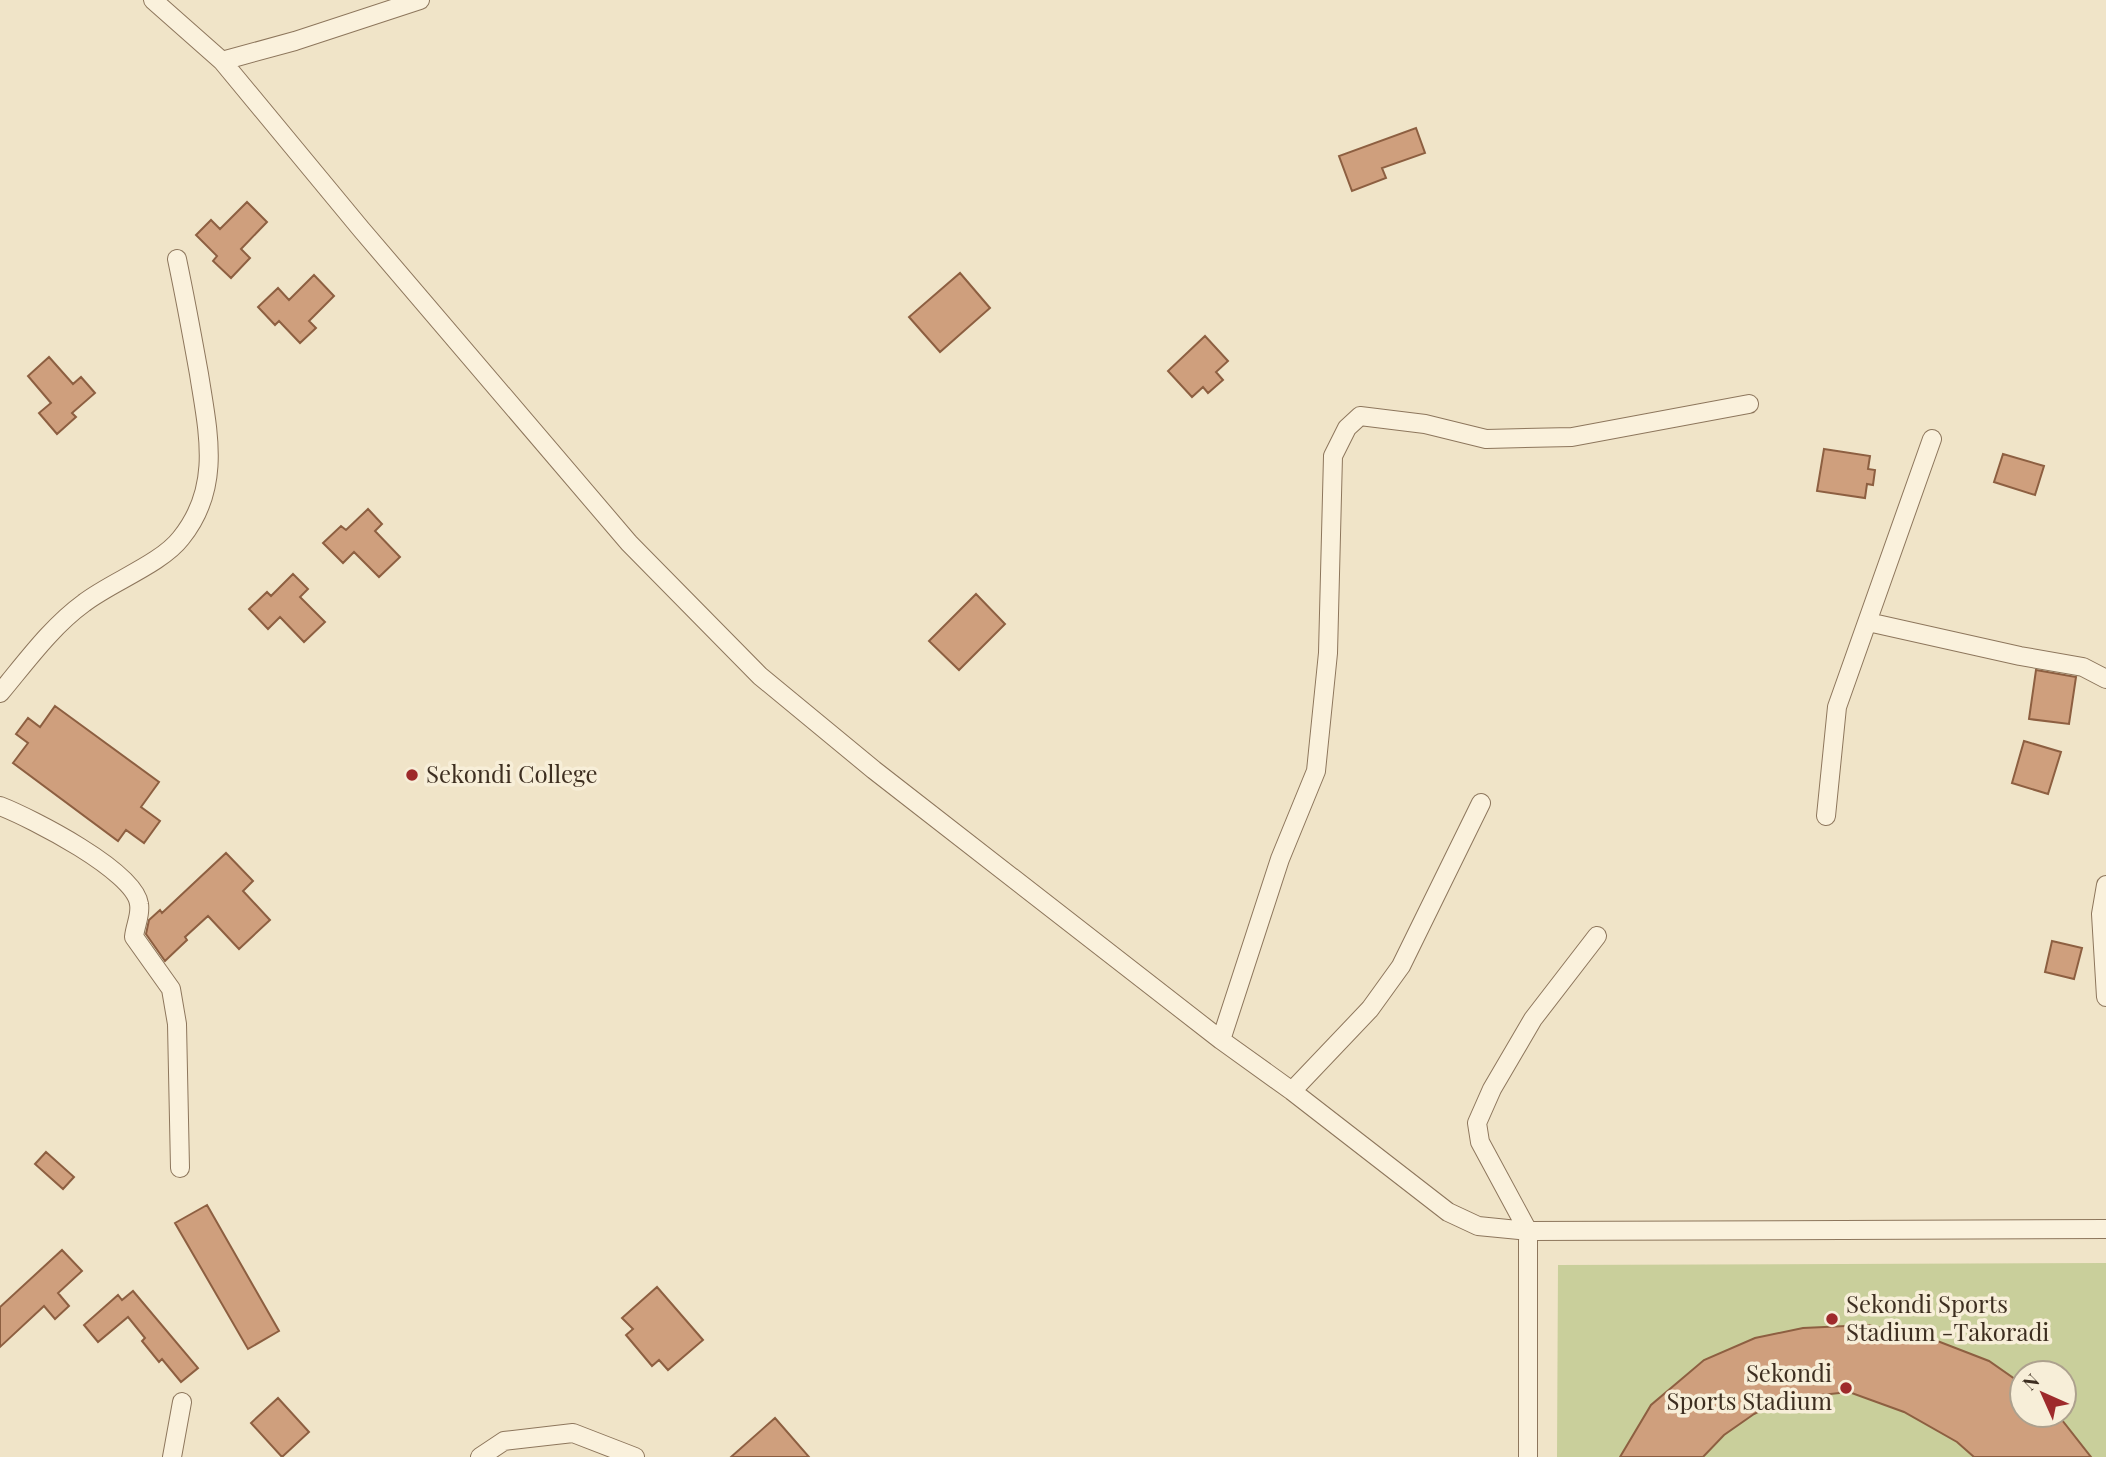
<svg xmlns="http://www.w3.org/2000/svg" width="2106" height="1457" font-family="'Playfair Display',serif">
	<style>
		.green { fill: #c9cf9b; fill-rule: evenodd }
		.building { fill: #cf9f7d; stroke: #8d5f41; stroke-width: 2 }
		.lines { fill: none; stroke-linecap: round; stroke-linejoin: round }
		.minor-casing { stroke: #8d765c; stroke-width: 20 }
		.minor { stroke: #faf1dc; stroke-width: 18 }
		.poi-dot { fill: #9e2a2b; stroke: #f7eed8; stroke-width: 2.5 }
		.labels { text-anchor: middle; stroke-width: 7; stroke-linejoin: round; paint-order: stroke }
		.poi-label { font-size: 24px; fill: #3d2e20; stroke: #f7eed8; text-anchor: start }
	</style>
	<rect width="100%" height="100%" fill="#f0e4c8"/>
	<path class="green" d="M2106,1263V1457H1557L1558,1265ZM2022,1373H2064V1415H2022Z"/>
	<path class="building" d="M1416,128L1425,153L1382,168L1386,178L1352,191L1339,156Z
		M247,202L267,222L241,249L250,258L231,278L213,261L217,256L196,235L211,220L220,229Z
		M960,273L990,308L940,352L909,317Z
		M314,275L334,296L309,321L316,328L300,343L279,321L275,325L258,307L278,288L289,300Z
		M1205,336L1228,361L1216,372L1223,380L1208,393L1203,387L1192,397L1168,371Z
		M49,357L73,384L81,377L95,393L72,413L76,417L57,434L39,413L51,403L28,376Z
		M1824,449L1870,456L1868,469L1875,470L1873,485L1867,484L1865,498L1817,491Z
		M2003,454L2044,466L2035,495L1994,482Z
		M368,509L382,524L375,531L400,557L379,577L354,552L343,563L323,543L341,526L346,530Z
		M293,574L308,589L300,597L325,622L304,642L280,617L268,629L249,609L267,592L271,596Z
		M976,594L1005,624L959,670L929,641Z
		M2036,670L2076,677L2069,724L2029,719Z
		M55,706L159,782L141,807L160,821L144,843L126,830L118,841L13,763L28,743L16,734L28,718L40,727Z
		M2024,741L2061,752L2048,794L2012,783Z
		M226,853L253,881L243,891L270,920L239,949L208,916L185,937L187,940L165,961L146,934L149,920L160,910L162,913Z
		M2052,941L2082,948L2074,979L2045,972Z
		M46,1152L74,1177L63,1189L35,1164Z
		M207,1205L279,1331L248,1349L175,1223Z
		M62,1250L82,1271L58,1293L69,1306L55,1319L44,1306L0,1347V1307Z
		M657,1287L703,1340L668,1370L659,1360L652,1366L626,1335L633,1329L622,1318Z
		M133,1291L198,1368L181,1382L162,1359L159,1362L142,1341L145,1338L128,1317L98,1342L84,1325L118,1295L122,1300Z
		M1868,1325L1940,1342L1989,1361L2022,1384V1415H2058L2091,1457H1974L1957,1442L1904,1412L1849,1392L1783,1399L1754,1414L1724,1435L1703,1457H1620L1651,1405L1704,1360L1755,1338L1803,1328Z
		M278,1398L309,1432L282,1457L251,1423Z
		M775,1418L809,1457H731Z"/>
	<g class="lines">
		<g class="minor-casing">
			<path id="minor" d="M153,0L222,61L361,229L629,543L760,676L874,770L1221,1040L1292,1091L1448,1212L1478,1226L1528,1231L2106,1229
				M222,61L295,41L420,0
				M1868,622L2020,656L2083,667L2106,679
				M0,693C26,662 51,627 84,603C111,582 161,564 181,538C222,487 208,432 199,374C192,335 185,297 177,259
				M0,806C31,818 135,871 139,904C141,915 135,926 134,937L171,989L177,1024L180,1168
				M1826,816L1837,707L1932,439
				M2106,885L2101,914L2106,997
				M1221,1040L1280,859L1316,771L1328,653L1333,456L1347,428L1360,416L1425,424L1486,439L1572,437L1749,404
				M1292,1091L1370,1009L1401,966L1481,803
				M172,1457L182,1402
				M480,1457L504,1441L573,1433L635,1457
				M1528,1457V1231L1480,1142L1477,1123L1492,1089L1533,1019L1597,936"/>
		</g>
		<use href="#minor" class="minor"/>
	</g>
	<g class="poi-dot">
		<circle cx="412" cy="775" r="7"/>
		<circle cx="1832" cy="1319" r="7"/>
		<circle cx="1846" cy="1388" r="7"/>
	</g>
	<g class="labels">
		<g class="poi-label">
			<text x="426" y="783">Sekondi College</text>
			<text x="1846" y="1313">Sekondi Sports<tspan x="1846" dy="28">Stadium -Takoradi</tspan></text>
			<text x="1832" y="1382" text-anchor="end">Sekondi<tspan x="1832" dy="28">Sports Stadium</tspan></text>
		</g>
	</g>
	<g transform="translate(2043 1394) rotate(315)"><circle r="33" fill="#f7eed8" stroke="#ada18e" stroke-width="2"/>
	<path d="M0-5L12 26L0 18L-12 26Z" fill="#9e2a2b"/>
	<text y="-10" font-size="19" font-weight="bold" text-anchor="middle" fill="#3d2e20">N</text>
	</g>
</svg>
